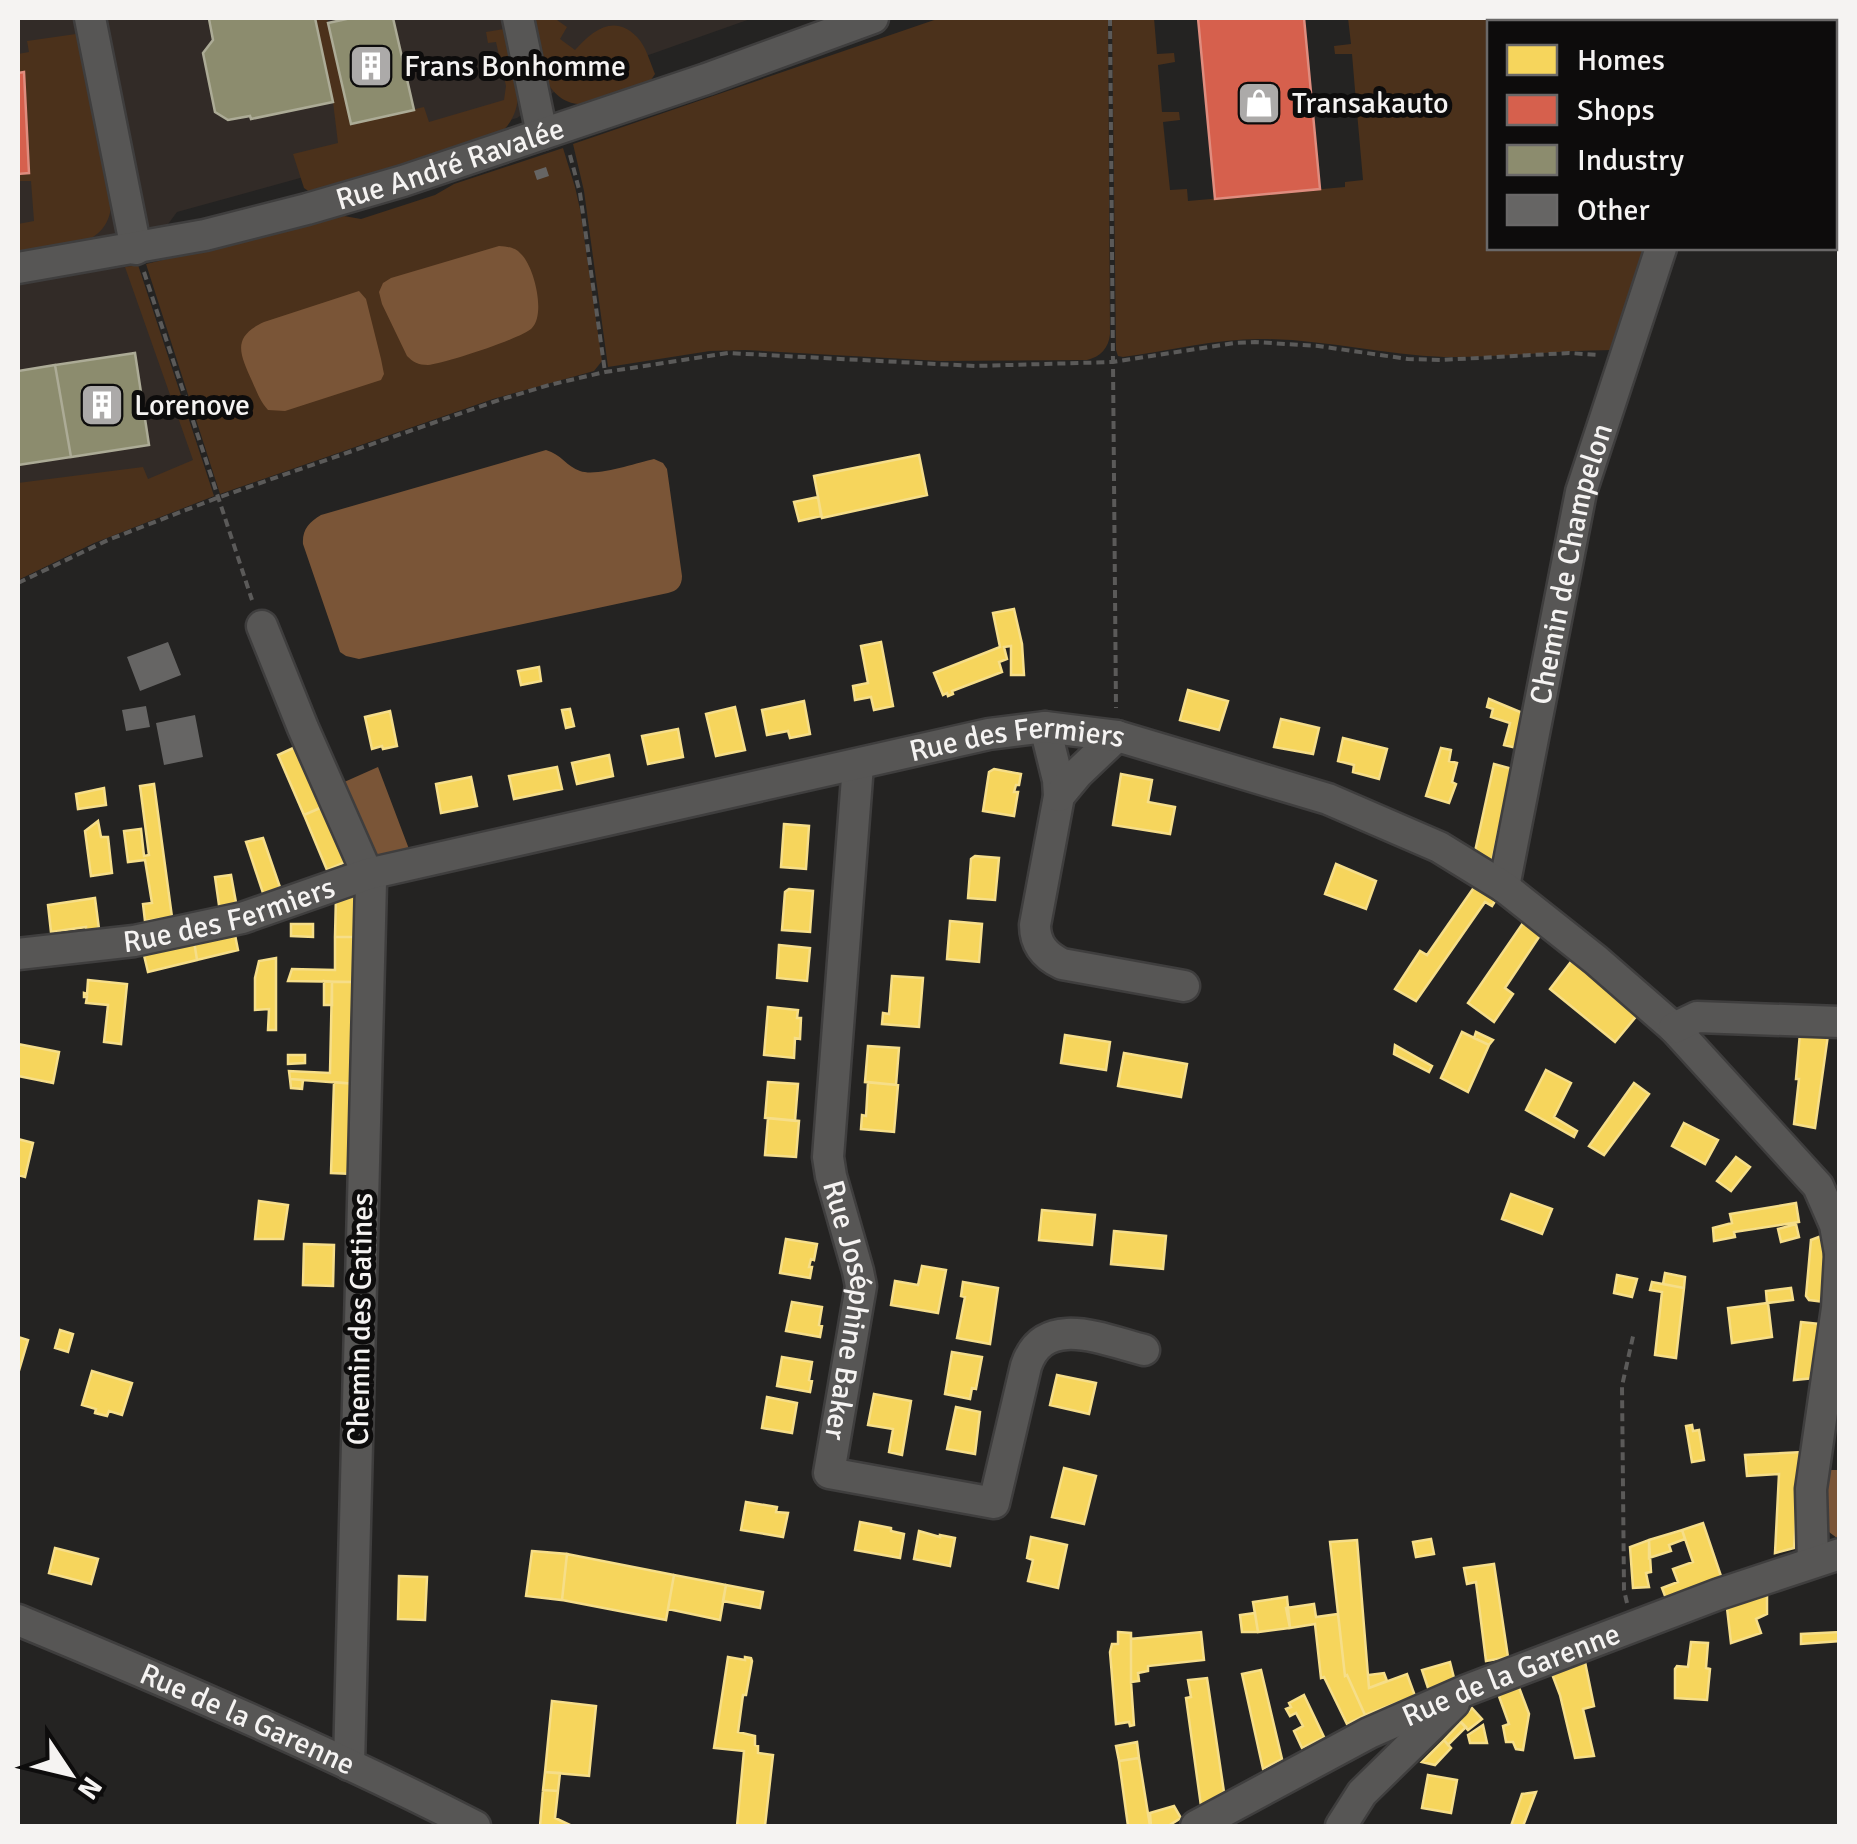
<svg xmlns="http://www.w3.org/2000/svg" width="1857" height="1844" font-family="Signika,sans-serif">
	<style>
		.built { fill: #322b27 }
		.green { fill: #4b311b }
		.water { fill: #7a5537 }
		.homes { fill: #f6d55c; stroke: #f6de89; stroke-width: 2.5 }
		.shops { fill: #d6604d; stroke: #df8c7e; stroke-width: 2.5 }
		.industry { fill: #8c8c6e; stroke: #acab96; stroke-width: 2.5 }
		.building { fill: #666564 }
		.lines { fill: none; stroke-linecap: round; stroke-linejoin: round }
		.minor-casing { stroke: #3f3e3e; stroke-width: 35 }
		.path { stroke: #5b5a59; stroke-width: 4; stroke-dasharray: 8 5; stroke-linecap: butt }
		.minor { stroke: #575655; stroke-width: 30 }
		.labels { text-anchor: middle; stroke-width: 10; stroke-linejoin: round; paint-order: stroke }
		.poi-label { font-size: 30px; fill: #f5f3f2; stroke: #0d0c0c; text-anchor: start }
		.street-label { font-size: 30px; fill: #f5f3f2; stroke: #0d0c0c }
	</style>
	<rect width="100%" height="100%" fill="#242322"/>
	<path class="built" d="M18,18H753L564,85L517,118L177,212L138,265L214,496L94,543L18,580Z"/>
	<path class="green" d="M315,18H327L351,124L424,107L429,122L504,100L506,86L496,42L488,43L486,32L504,29C514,66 533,108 497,136L314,195L304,188L293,154L338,143L333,102Z
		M529,18H554L567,27L560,39L575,50C592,31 614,13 637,37C646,46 650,62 655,74L647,86C628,92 605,103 585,104C541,107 536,48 529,18Z
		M940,18H1108L1110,334C1109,348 1100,357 1087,360L941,361L745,350L710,351L608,367L584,191L573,144Z
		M1112,18H1154L1157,54L1174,53L1175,62L1158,65L1162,112H1179L1180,120L1163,122L1170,190L1187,189L1188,201L1345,187V182L1363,180L1357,112H1340V104L1356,102L1352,54H1335L1334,46L1351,44L1348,18H1696L1695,22H1490V248H1647L1614,350C1557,350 1501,358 1444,357C1383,355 1322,339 1261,339C1215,339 1168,351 1123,357L1118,356L1116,350Z
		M76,34L111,191C117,250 61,247 18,256V224L34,221L31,181H18V174L29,173L24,73H18V54L29,52L27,41Z
		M563,148L575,187L580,209L602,361L594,371L493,399L220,494L146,264L344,216L361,219L435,195L454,184Z
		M138,265L214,496L94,543L18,580V483L143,467L148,479L193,460L125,267Z"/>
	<path class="water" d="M499,246C508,247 515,247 521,254C534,266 546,314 532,328C523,338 443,364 428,365C418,365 413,362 407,356L382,304L379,292L383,283L391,278Z
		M359,291L366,299L381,359L384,374L381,380L285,411L268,410C260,401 257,392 252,381C240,354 231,337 264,322Z
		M546,450C561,454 567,467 580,471C597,477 636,463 654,459L663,463L667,469L682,576C682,586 677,591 668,593L359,659L346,656L340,652L303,544C302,530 309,522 321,515Z
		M378,767L409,849L380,856L368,847L342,783Z
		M1829,1470H1839V1538H1837L1825,1529Z"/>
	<path class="homes" d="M919,455L927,495L822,518L814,476Z
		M818,497L821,516L799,521L794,502Z
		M1014,609L1022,644L1024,675H1011V646L1004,647L1007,659L999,662L1002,672L952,691L953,694L948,696L947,693L943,695L934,673L1000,647L993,613Z
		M881,642L893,706L874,710L871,697L855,700L853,686L868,683L861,646Z
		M539,667L541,681L521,685L518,671Z
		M1188,690L1228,701L1219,730L1180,720Z
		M1489,699L1525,714L1517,748L1504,745L1510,723L1491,717L1493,709L1487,707Z
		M804,701L810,734L790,738L788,731L767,735L762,710Z
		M735,707L745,750L716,756L706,714Z
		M570,709L574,726L566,728L562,710Z
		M390,711L397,746L383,749L382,746L372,749L365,717Z
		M1281,719L1319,728L1313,754L1274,747Z
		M678,729L683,757L648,764L642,736Z
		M1343,738L1387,749L1379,779L1353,772L1354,765L1338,761Z
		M302,744L327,805L304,815L278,755Z
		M1441,748L1451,750L1449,761L1457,763L1452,782L1456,784L1449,803L1426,796Z
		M609,755L613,776L577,784L572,763Z
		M1494,764L1512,769L1491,865L1474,856Z
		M557,767L562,789L514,799L509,776Z
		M994,769L1021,774L1019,785H1016L1014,792H1018L1014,816L983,811L989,772Z
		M1121,774L1152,780L1148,802L1175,807L1170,834L1113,825Z
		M471,777L477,806L441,813L436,784Z
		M154,784L172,917L145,921L143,904L152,903L145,860L128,862L124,831L141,829L144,856L149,855L140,786Z
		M104,788L106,805L78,809L76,794Z
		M327,805L350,860L327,870L304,815Z
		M98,821L101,837H108L112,873L91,876L85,831Z
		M784,824L809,826L806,869L781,867Z
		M263,838L282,893L265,899L246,842Z
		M975,856L999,858L995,900L968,898L971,859Z
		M1336,864L1376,881L1366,909L1325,894Z
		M231,875L237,908L220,912L215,877Z
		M1477,883L1497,898L1492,906L1485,902L1416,1001L1395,989L1420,951L1427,955Z
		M360,886L359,937H335L336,895Z
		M789,889L813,891L810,932L782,930L785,892Z
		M95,898L99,929L86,931V927L51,932L48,905Z
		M1525,920L1541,934L1505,988L1513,994L1494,1022L1468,1003Z
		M950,921L982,924L979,962L947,959Z
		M291,924H313V937L291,936Z
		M234,930L238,950L197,960L194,941Z
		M335,937H359L357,982L288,981L292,969L335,970Z
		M194,941L197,960L148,972L143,951Z
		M779,945L810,948L807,981L777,978Z
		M276,958V1030H268L269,1009L255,1010V978L259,961Z
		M1573,959L1639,1013L1615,1042L1550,989Z
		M892,976L923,978L919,1027L882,1024L883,1013L889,1014Z
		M88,980L127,984L121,1044L104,1042L108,1005L86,1003L87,997H84V993L87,994Z
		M324,981L332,982V1005H324Z
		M332,982H357L355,1084L290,1079L289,1071L330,1073Z
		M768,1007L798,1010L797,1018H801L800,1039L795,1038L794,1058L764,1055Z
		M1462,1032L1489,1045L1468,1092L1441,1078Z
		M1476,1032L1493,1040L1489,1045L1474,1038Z
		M1800,1033L1828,1035L1815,1128L1794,1124L1799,1079H1796Z
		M1065,1035L1110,1042L1106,1070L1061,1063Z
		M18,1044L59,1052L53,1083L18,1076Z
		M1395,1045L1432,1066L1429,1072L1394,1054Z
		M868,1046L899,1048L896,1085L865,1082Z
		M1124,1053L1187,1064L1181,1097L1118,1086Z
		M288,1055H305V1063L288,1064Z
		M1546,1070L1571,1083L1554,1117L1577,1131L1574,1137L1526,1110Z
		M290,1079L303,1080L302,1089L291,1088Z
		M334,1082L355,1084L353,1174L331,1173Z
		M768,1082L798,1084L795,1121L765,1118Z
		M868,1082L898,1085L894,1132L861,1129L862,1115L866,1116Z
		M1634,1083L1649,1094L1604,1155L1589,1146Z
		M768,1118L799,1121L796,1157L765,1155Z
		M1684,1123L1718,1140L1705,1164L1672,1146Z
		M18,1139L33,1143L25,1177L18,1175Z
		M1736,1157L1750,1167L1731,1191L1717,1181Z
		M1511,1194L1552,1209L1542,1234L1502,1219Z
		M259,1201L288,1205L283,1239H255Z
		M1796,1203L1799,1222L1734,1232L1735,1237L1714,1241L1713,1228L1732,1223L1730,1214Z
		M1042,1210L1095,1215L1092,1245L1039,1240Z
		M1796,1224L1799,1237L1781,1242L1778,1229Z
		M1114,1231L1166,1236L1163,1269L1111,1264Z
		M1824,1235L1827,1252L1825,1302L1809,1300L1806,1296L1811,1240Z
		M786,1239L817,1244L814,1260L811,1259L809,1267H812L810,1278L780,1273Z
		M304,1244L334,1245L333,1286L303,1285Z
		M922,1266L946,1270L938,1313L891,1305L895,1281L918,1285Z
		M1665,1273L1685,1277L1684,1288L1663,1284Z
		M1617,1275L1637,1279L1632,1297L1614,1293Z
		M963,1282L998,1288L990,1344L957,1338L965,1297L961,1296Z
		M1652,1282L1684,1288L1676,1358L1655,1355L1662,1292L1650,1290Z
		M1791,1288L1793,1300L1767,1303L1766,1291Z
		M792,1302L822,1307L819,1325L822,1326L820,1337L786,1331Z
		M1767,1303H1768L1772,1337L1732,1343L1728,1308Z
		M1801,1322L1821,1324L1814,1378L1794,1380Z
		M60,1330L73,1334L68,1352L55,1348Z
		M18,1337L28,1340L18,1374Z
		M952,1352L982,1357L976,1389L972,1388L970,1399L945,1394Z
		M782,1357L812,1362L809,1380L812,1381L810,1392L777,1386Z
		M92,1371L132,1383L122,1415L109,1411L107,1416L95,1413L96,1409L82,1405Z
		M1057,1375L1096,1383L1089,1414L1050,1405Z
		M874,1394L911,1401L902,1455L889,1452L893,1429L868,1425Z
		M767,1397L797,1403L792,1433L762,1428Z
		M956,1407L980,1412L975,1454L947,1449Z
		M1692,1425L1693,1431L1699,1430L1704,1460L1692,1462L1686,1426Z
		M1802,1452L1799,1470L1794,1548L1775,1553L1779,1474L1747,1476L1745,1455Z
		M1064,1468L1096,1476L1084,1524L1052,1517Z
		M746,1502L777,1507L776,1512L788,1513L783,1537L741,1530Z
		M860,1522L891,1528V1531L904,1534L900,1558L855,1550Z
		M1703,1523L1722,1579L1667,1601L1662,1588L1678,1582L1673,1569L1693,1562L1682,1530Z
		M1682,1530L1685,1539L1669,1545L1671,1551L1649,1558V1540Z
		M919,1531L940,1537V1535L955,1538L950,1566L914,1559Z
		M1031,1537L1067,1545L1058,1588L1028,1581L1033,1560L1027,1558Z
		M1431,1539L1434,1554L1416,1557L1413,1542Z
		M1357,1540L1369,1688L1407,1674L1415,1696L1365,1715L1347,1675L1345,1676L1330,1542Z
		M1649,1540L1651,1572L1646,1573L1649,1587L1633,1588L1630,1547Z
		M55,1548L98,1559L91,1584L49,1573Z
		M532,1551L567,1554L562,1600L526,1596Z
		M567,1554L674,1575L666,1620L562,1600Z
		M1494,1564L1508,1657L1486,1661L1476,1582L1467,1584L1464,1568Z
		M674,1575L726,1585L720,1620L668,1609Z
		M399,1576L427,1577L425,1620L398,1619Z
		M726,1585L763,1592L760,1608L723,1601Z
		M1767,1593V1614L1756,1619L1761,1633L1731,1643L1727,1608Z
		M1287,1597L1290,1628L1258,1632L1253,1602Z
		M1314,1604L1316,1617L1338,1614L1345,1676L1347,1675L1365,1715L1347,1724L1324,1677L1321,1678L1315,1624L1290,1628L1286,1608Z
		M1255,1613L1258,1632H1242L1240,1615Z
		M1118,1632L1131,1633V1682L1134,1725L1130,1726L1129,1722L1116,1724L1110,1652L1112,1644H1118Z
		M1201,1632L1204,1660L1148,1666V1671L1138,1673L1139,1681L1131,1682V1639Z
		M1840,1632V1641L1801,1644V1634Z
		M1691,1642L1708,1643L1706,1668L1710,1669L1707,1700L1675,1698V1669L1677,1666L1688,1667Z
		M728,1657L745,1660V1657L751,1658L752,1661L746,1695H743L738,1732L755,1736V1745L758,1746V1753L773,1755L765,1826H737L744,1751L714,1748Z
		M1450,1662L1455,1682L1429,1691L1422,1670Z
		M1585,1662L1594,1706L1583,1709L1594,1756L1575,1758L1560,1695L1552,1674Z
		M1261,1670L1282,1759L1263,1769L1242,1674Z
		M1384,1673L1387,1681L1369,1688L1368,1675Z
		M1207,1678L1224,1792L1201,1806L1186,1698L1191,1697L1188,1680Z
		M1517,1682L1529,1714L1523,1750L1516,1749L1513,1742H1506L1503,1726L1509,1724L1496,1688Z
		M1304,1695L1324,1737L1302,1748L1294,1731L1303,1726L1296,1713L1290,1716L1286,1709L1291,1707L1289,1703Z
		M552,1701L596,1706L589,1776L545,1772Z
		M1472,1708L1482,1719L1468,1730L1459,1720Z
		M1461,1722L1466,1727L1448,1745L1444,1740Z
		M1483,1725L1487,1743H1470L1468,1735Z
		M1444,1740L1451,1748L1435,1765L1422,1762Z
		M1137,1742L1139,1758L1119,1761L1116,1746Z
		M1139,1758L1150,1826H1128L1119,1761Z
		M545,1772L560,1773L558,1791L543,1790Z
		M1428,1775L1457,1780L1451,1813L1422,1808Z
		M543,1790L558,1791L555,1818L572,1826H540Z
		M1536,1792L1523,1826H1511L1522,1794Z
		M1174,1806L1181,1818L1168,1826H1151L1150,1813Z"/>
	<path class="shops" d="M1198,18H1304L1320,189L1215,199Z
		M24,72L29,173L18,174V73Z"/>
	<path class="industry" d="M213,18H315L333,102L251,119L250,116L228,120L215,112L203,53L213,40L209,19Z
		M351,18H393L414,110L351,124L328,23Z
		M135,353L149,445L71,457L55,365Z
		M55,365L71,457L18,465V371Z"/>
	<path class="building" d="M546,167L549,176L537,180L534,171Z
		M168,642L181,675L140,691L127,657Z
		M146,706L150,727L126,731L122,710Z
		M195,715L203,757L164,765L156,723Z"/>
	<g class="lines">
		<g class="minor-casing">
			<g id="minor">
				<path d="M90,18L136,249"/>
				<path d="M518,18L542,134"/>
				<path d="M1705,22L1706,18"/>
				<path id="s1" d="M18,268L205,235L307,209L403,181L706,79L873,18"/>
				<path d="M262,626L303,728L371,882L349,1765"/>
				<path d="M1045,727L1058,780L1059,796L1035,925C1035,944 1045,956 1062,964L1184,986"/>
				<path id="s2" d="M858,765L828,1157L831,1176L858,1271L861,1286L829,1473L994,1503L1026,1366C1044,1312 1104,1340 1144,1350"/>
				<path d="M1059,796L1078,773L1117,736"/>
				<path id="s3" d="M1504,887L1581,492L1661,248"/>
				<path id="s4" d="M18,954L134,941L242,918L368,874L989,734L1045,727L1117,736L1328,799L1439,847L1504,887L1596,960L1674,1028L1818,1186L1835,1225L1840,1253"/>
				<path d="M1674,1028L1697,1017L1840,1022"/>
				<path d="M1813,1562L1811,1489L1837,1308L1840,1256"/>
				<path id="s5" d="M18,1620C170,1683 328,1751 475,1826"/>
				<path id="s6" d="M1196,1826L1369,1733L1467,1690L1719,1594L1840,1554"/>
				<path d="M1341,1826L1362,1793L1454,1703"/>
			</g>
		</g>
		<path class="path" d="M1110,18L1116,708
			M570,155L580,193L605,372
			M144,272L252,600
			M18,583L108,540L217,498L499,400L549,385L605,372L728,353L975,366L1113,362L1234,343L1255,342L1318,346L1408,359L1441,360L1569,353L1599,355
			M1627,1603L1624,1590L1622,1386L1634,1332"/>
		<use href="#minor" class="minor"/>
	</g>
	<defs>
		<g id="building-square" transform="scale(2.25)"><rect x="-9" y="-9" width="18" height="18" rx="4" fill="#acaaa9" stroke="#0d0c0c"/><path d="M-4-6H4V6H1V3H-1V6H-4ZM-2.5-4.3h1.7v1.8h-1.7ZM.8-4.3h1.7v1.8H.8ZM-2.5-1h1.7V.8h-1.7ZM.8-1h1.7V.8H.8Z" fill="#fff"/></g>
		<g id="shop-square" transform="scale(2.25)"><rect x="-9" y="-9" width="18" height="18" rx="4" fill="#acaaa9" stroke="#0d0c0c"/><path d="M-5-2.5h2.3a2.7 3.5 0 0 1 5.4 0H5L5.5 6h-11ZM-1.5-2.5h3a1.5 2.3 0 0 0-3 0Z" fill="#fff"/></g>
	</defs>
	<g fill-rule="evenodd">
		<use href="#building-square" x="371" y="66"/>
		<use href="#shop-square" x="1259" y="103"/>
		<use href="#building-square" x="102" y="405"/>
	</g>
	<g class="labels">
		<g class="poi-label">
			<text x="404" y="76">Frans Bonhomme</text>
			<text x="1292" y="113">Transakauto</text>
			<text x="134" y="415">Lorenove</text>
		</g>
		<g class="street-label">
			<text dy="10" stroke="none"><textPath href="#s1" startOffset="445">Rue André Ravalée</textPath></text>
			<text dy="10" stroke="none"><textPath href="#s3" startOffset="330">Chemin de Champelon</textPath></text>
			<text dy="10" stroke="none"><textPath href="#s4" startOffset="1025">Rue des Fermiers</textPath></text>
			<text dy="10" stroke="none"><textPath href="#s4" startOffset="215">Rue des Fermiers</textPath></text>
			<text dy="10" stroke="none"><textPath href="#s2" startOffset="550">Rue Joséphine Baker</textPath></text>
			<text transform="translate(360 1319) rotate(-89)" y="10">Chemin des Gatines</text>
			<text dy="10" stroke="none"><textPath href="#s6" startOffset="350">Rue de la Garenne</textPath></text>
			<text dy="10" stroke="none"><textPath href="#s5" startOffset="250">Rue de la Garenne</textPath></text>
		</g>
	</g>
	<rect width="1857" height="1844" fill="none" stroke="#f5f3f2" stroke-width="40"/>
	<rect x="1487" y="20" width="350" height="230" fill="#0d0c0c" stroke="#6a6868" stroke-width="2.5"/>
	<rect x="1507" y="45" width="50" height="30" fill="#f6d55c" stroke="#6a6868" stroke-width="2.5"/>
	<text x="1577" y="70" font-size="30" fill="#f5f3f2">Homes</text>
	<rect x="1507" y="95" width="50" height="30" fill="#d6604d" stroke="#6a6868" stroke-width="2.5"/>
	<text x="1577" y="120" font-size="30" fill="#f5f3f2">Shops</text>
	<rect x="1507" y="145" width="50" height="30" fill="#8c8c6e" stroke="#6a6868" stroke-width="2.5"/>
	<text x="1577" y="170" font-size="30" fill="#f5f3f2">Industry</text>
	<rect x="1507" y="195" width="50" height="30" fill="#666564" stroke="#6a6868" stroke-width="2.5"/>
	<text x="1577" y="220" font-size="30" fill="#f5f3f2">Other</text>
	<g transform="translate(70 1774) rotate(125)" stroke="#0d0c0c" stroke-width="8" paint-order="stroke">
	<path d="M0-8L18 38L0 25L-18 38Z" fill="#f5f3f2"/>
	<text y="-15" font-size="28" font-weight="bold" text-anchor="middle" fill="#f5f3f2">N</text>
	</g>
</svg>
